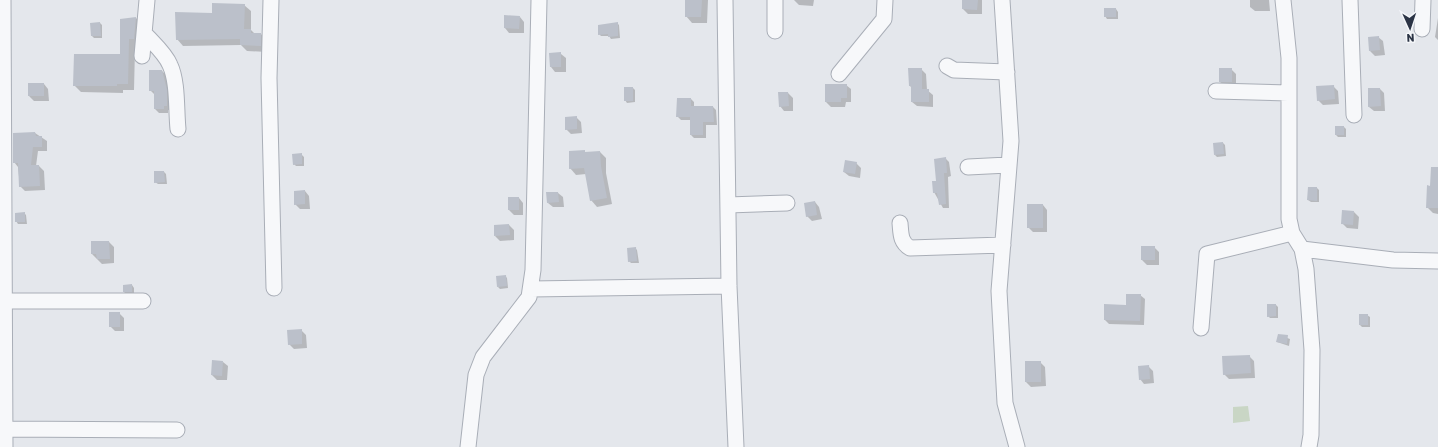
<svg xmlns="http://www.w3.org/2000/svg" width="1438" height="447" font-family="Rubik,sans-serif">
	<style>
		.green { fill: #c9d6c5 }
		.shadow { fill: #0003 }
		.building { fill: #bbc0ca }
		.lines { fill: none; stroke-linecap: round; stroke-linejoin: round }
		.minor-casing { stroke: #a9aeb7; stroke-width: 17 }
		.minor { stroke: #f7f8fa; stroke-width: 15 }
	</style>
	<rect width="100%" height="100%" fill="#e4e7ec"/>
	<path class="green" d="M1248,406L1250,421L1233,423V407Z"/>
	<path class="shadow" d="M686,0H708L707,23H692L686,16Z
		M794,0H814L813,6L799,5Z
		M963,0H982V14H968L963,9Z
		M1250,0H1269L1270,11H1255L1250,7Z
		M244,5L251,11V30L255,34H261L267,41V52L247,51L241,45L183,46L177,39L213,14Z
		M1116,9L1118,12V19H1107L1105,16Z
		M520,17L524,22V33H509L505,28Z
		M136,18L143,25L135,49L134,90H123V93L81,92L74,85L121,55V20Z
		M1438,18V40L1435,37Z
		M100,23L102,25V38H94L92,36Z
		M617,23L619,25L620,38L611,39L609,36H601L599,34Z
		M1378,37L1383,41L1385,55L1375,56L1370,51Z
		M561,54L566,58V72H555L551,67Z
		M909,69H921L926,74L927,90L933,95V107L917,106L912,102V88L910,86Z
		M1231,69L1236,74V87L1225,86L1220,82Z
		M162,71L166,75L170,95V110H168V113H159L155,109L154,94L150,90Z
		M44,84L48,89L49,101H34L29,96Z
		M846,85L851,89V102H846L845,107H831L826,102Z
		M1333,86L1338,91L1339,104L1323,105L1318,100Z
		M633,88L635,90V102L627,103L625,100Z
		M1380,89L1384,93L1385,111H1374L1369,107Z
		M788,93L793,98V111H784L780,106Z
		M678,99H691L694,102V107H713L716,110L717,125H706V138H694L691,135V120H681L677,116Z
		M576,117L581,122L582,133L571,134L566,129Z
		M1344,127L1346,129V137H1338L1336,135Z
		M35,133L47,141V151H38L36,166H39L44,171L45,190L25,191L20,186L18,167L14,162Z
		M1223,143L1225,145L1226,156L1217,157L1215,155Z
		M600,152L606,158V173L612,204L597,207L591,200L586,174L576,175L570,168Z
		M301,154L304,157V166H296L294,164Z
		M945,158L949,162L951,176L948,177L949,208H943L934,192Z
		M856,163L861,168L860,178L849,176L844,172Z
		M164,172L166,174L167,184H158L155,182Z
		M1438,173V214L1433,213L1427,207L1431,187Z
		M1317,188L1319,190V202H1311L1308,200Z
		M305,191L309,196L310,209H300L295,204Z
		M558,193L563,197L564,207H553L548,203Z
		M509,198H519L523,203V215H514L509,210Z
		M815,202L819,207L822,219L812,221L807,216Z
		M1043,205L1047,210V232H1033L1028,227Z
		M1354,212L1359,217L1358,229L1347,228L1342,223Z
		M24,213L26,215L27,224H18L16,221Z
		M509,225L514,230V240L500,241L495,236Z
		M109,242L114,247V263L102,264L92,254Z
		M1154,247L1159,252V265H1147L1142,260Z
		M635,248L637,250L639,263H631L629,261Z
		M505,276L507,278L508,288L500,289L498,287Z
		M132,285L134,288V294H126L124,292Z
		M1140,295L1145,299L1144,325L1109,324L1105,320Z
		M1276,305L1278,307V318H1270L1268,316Z
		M119,313L124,318V331H115L110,326Z
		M1367,315L1370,317V327H1362L1360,325Z
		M301,330L306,335L307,348L294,349L289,344Z
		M1279,335L1290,339L1289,346L1277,342Z
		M1249,356L1254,361L1255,378L1229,379L1224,374Z
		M223,362L228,366L227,380H217L212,375Z
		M1040,362L1045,367L1046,386L1031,387L1026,382Z
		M1148,366L1153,371L1154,383L1144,384L1140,379Z"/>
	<path class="building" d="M685,0H702L701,17H685Z
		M962,0H978L977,10L962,9Z
		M212,3L245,4L244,29H251V33H261V46L240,45V39L176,40L175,12L212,13Z
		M1104,8H1116V17H1104Z
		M504,15L520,16L519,29L504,28Z
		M136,17L134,39H129V41L128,84H117V86H73L74,54H120V19Z
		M100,22L101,36H91L90,23Z
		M618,22V36L608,37V34L598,35V25Z
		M1379,36L1380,50L1369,51L1368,37Z
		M561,52V67H550L549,53Z
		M908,68H922V89H929V102H911V86H909Z
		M1219,68H1232V82H1219Z
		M149,70H162L167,90V106H164V109H154V91H149Z
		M28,83H44V96H28Z
		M825,84H847V98H841V102H825Z
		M1334,85L1335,99L1317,101L1316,86Z
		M624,87H633V101H624Z
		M1368,88H1380L1381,106L1368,107Z
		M778,92H788L789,106L779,107Z
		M677,98H691V106H713L714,122H703V135H690V117H676Z
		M577,116V129L565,130V117Z
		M1335,126H1344V135H1335Z
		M35,132L36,136H42V147H33L31,165H39L40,186L19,187L18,163H13V133Z
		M1223,142L1224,154L1214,155L1213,143Z
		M585,150V152L600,151L601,166L607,198L590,201L584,168L569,169V151Z
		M302,153V164L293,165L292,154Z
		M946,157L947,173H944L946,204L939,205L937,193H933L932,181H936L934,159Z
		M845,160L857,162L855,174L843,172Z
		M1431,167H1438V208H1426L1427,185L1430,186Z
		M154,171H164L165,182L154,183Z
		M1308,187H1317V201L1307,200Z
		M305,190V204L294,205V191Z
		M546,192H558L559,202L547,203Z
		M508,197H519V210H508Z
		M815,201L817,215L806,217L804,203Z
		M1027,204H1043V228H1027Z
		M1342,210L1354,211L1353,225L1341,224Z
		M25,212V222H15V213Z
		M509,224L510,235L494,236V225Z
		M91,241H109L110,259H97L96,254H91Z
		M1141,246H1155V260H1141Z
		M636,247L637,261L628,262L627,248Z
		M506,275L507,286L497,287L496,276Z
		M132,284V292H123V285Z
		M1126,294H1141L1140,321L1104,320V304L1126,305Z
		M1267,304H1276V316L1267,317Z
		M109,312H120V327H109Z
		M1359,314H1368V325H1359Z
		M302,329V344L288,345L287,330Z
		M1278,334L1288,335L1287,344L1276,342Z
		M1250,355L1251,373L1223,375L1222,356Z
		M212,360L223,361L222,376L211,375Z
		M1025,361H1041V382H1025Z
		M1149,365L1150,379L1139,380L1138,366Z"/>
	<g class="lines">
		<g class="minor-casing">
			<path id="minor" d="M3,0L5,447
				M271,0L269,78L274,288
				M725,0L729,286L736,447
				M775,0V31
				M1002,0L1011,141L999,291L1005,403L1017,447
				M1283,0L1289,58V219L1292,233L1302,249L1306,269L1312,350L1311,435L1309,447
				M1350,0L1354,115
				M1422,29L1423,0
				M145,34C153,43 165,53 170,65C178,82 176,110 178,129
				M142,56L147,0
				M947,66L954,70L1007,72
				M839,74L884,19L885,0
				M1216,91L1288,93
				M968,167L1008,165
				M728,205L787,203
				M900,223C901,233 900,242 910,248L1003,245
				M1302,249L1393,260L1438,261
				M531,289L729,286
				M4,301H143
				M1201,328L1207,254L1292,233
				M0,429L177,430
				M468,447L476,375L483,357L529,297L533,270L539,0"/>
		</g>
		<use href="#minor" class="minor"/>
	</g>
	<g transform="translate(1410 28) rotate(177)" stroke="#f4f6f9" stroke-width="3" paint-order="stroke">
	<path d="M0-3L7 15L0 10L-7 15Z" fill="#2b3445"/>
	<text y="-6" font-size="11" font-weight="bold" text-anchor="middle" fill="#2b3445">N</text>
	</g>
</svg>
